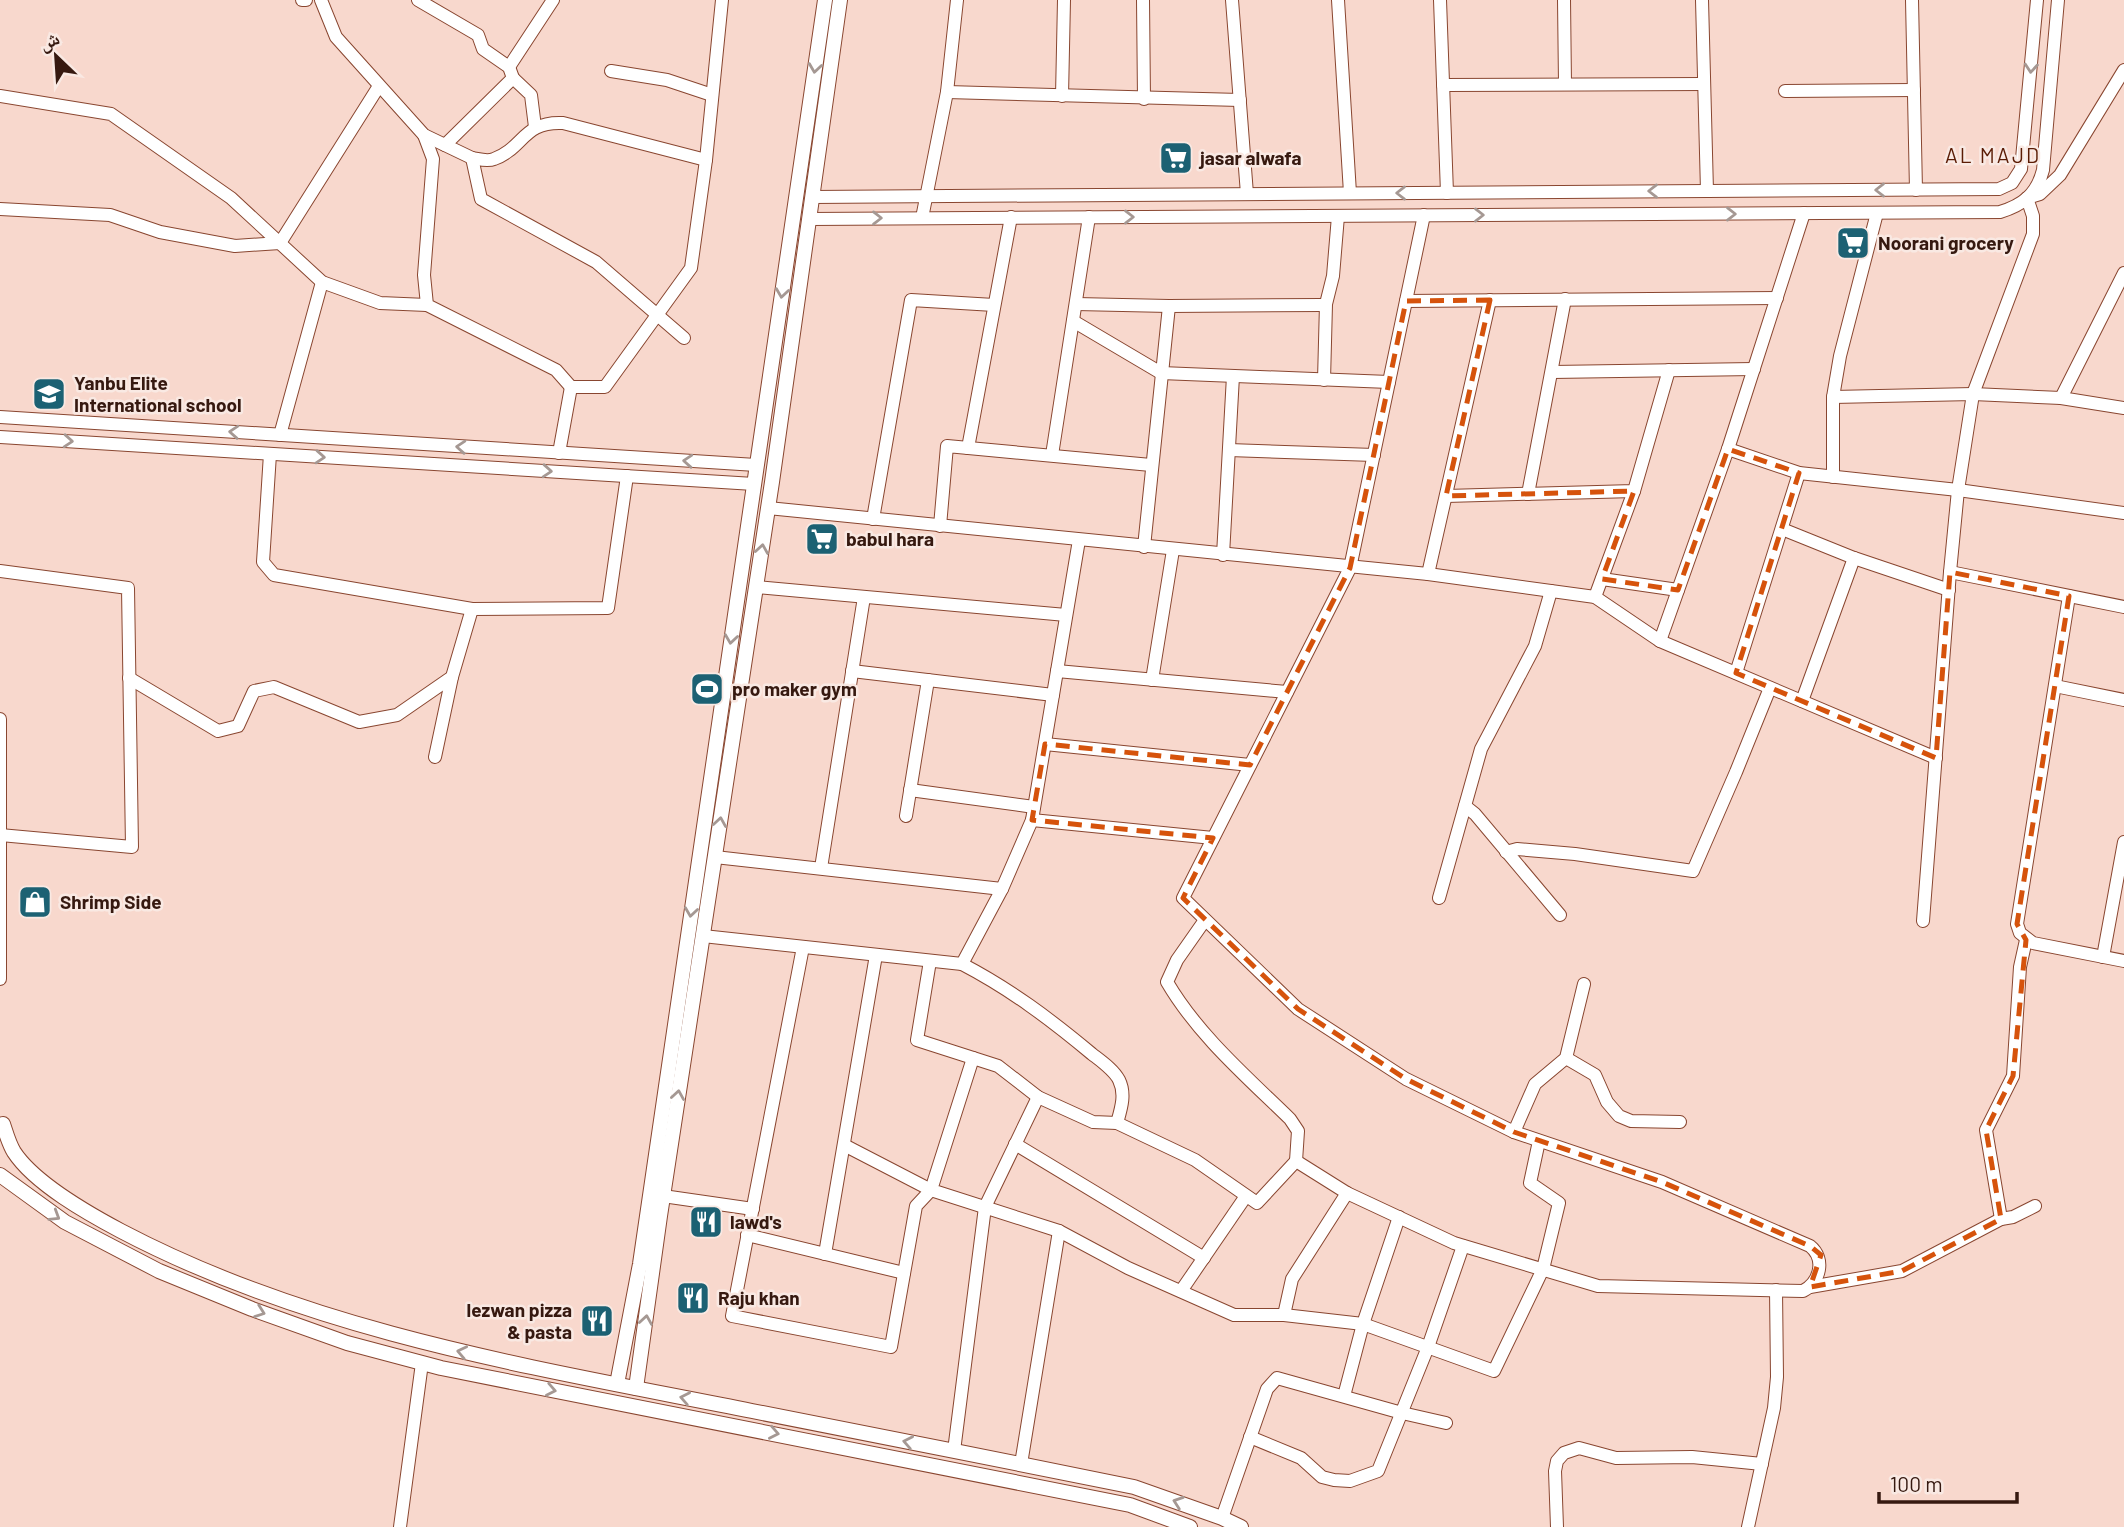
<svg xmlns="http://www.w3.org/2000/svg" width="2124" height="1527" font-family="Barlow,'Noto Naskh Arabic',sans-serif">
	<rect width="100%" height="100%" fill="#f8d8cd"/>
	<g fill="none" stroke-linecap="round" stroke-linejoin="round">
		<defs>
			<g id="minor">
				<path d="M302 0H306"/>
				<path d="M321 0 336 37 424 135 472 158"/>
				<path d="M418 0 478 35 483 49 509 67 513 78"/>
				<path d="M1143 0 1144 99"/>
				<path d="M1232 0 1247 194"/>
				<path d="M1338 0 1350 193"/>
				<path d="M1440 0 1447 193"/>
				<path d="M1564 0 1565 84"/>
				<path d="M1702 0 1707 191"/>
				<path d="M1912 0 1916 190"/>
				<path d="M509 67 553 0"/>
				<path d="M611 71 667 80 712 95"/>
				<path d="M1443 85 1704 84"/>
				<path d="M1785 91 1914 90"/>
				<path d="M947 92 1240 100"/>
				<path d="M0 96 111 114 231 198 322 282 380 303 427 305"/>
				<path d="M1062 96 1064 0"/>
				<path d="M424 135 433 159 424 275 427 305 556 370 571 387"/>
				<path d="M445 145 513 78 531 95 535 127"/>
				<path d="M812 197 1999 189 2012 183 2021 169 2037 0"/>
				<path d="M0 209 110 215 160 232 235 246 280 243 379 86"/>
				<path d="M922 218 947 92 957 0"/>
				<path d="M809 219 2000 212C2023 205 2037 194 2043 170L2058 0"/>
				<path d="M1406 301 1777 298"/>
				<path d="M1076 304 1169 306"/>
				<path d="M1073 321 1161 373 1389 382"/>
				<path d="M684 338 596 262 481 199 472 158C479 159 487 162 494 159 524 148 523 121 563 123L706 160"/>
				<path d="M1552 372 1754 369"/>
				<path d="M1324 380 1326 304 1333 276 1338 216"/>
				<path d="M1833 397 1973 394 2061 398 2124 408"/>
				<path d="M2061 398 2124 273"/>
				<path d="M0 417 756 465"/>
				<path d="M280 435 322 282"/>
				<path d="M0 437 754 484"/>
				<path d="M968 448 1011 217"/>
				<path d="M1728 449 1799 473 1958 490 2124 513"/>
				<path d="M1229 450 1374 455"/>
				<path d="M559 453 571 387H605L691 268 706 160 722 0"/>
				<path d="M270 454 263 562 274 575 472 609"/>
				<path d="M1052 455 1089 217"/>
				<path d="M1833 477V397L1840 356 1877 213"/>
				<path d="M1528 494 1565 299"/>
				<path d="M1446 496 1634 491 1669 370"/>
				<path d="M768 508 1428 574 1595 597 1660 641 1728 449 1804 213"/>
				<path d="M873 519 911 300 994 305"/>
				<path d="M940 526 947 446 1151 465"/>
				<path d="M1782 529 1854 558 1949 590"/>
				<path d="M1144 547 1169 306 1322 305"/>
				<path d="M1223 555 1233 376"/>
				<path d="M0 571 128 588 132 847 0 835"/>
				<path d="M1950 572 2124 607"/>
				<path d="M1428 574 1490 300"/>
				<path d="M1602 579 1678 590"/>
				<path d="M756 587 1066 615"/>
				<path d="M2069 596 2017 924 2020 933 2033 943 2124 961"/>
				<path d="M1595 597 1634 491"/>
				<path d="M1660 641 1936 758"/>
				<path d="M852 671 1053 695"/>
				<path d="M1057 671 1287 692"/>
				<path d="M1736 673 1799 473"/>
				<path d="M129 678 218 731 238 726 254 691 274 687 359 722 397 715 452 677 472 609 608 608 627 476"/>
				<path d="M1152 680 1173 550"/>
				<path d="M2055 686 2124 700"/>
				<path d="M1802 701 1854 558"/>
				<path d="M0 719V979"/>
				<path d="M1045 744 1250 765"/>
				<path d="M435 757 452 677"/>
				<path d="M910 790 1034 807"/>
				<path d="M1465 806 1475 814 1560 915"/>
				<path d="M906 816 928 680"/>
				<path d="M1032 820 1213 838"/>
				<path d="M1506 852 1517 849 1575 854 1693 871 1736 772 1770 688"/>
				<path d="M715 857 1002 889"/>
				<path d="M821 868 864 597"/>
				<path d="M1439 898 1481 749 1535 646 1551 591"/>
				<path d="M1205 920 1177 960 1167 982C1198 1035 1247 1077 1290 1119L1298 1131 1296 1161"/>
				<path d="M1923 921 1950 572 1958 490 1973 394 2033 234V216L2027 198 2040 194 2060 175 2124 70"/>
				<path d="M703 936 962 964 1002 889 1032 820 1079 540"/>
				<path d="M803 947 732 1316 891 1347 916 1206 931 1190 844 1145"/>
				<path d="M2103 957 2124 842"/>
				<path d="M930 961 917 1040 998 1066 1038 1097 1093 1122 1117 1123 1195 1160 1257 1203 1296 1161 1347 1193 1454 1243 1598 1286 1803 1291C1820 1282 1826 1259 1810 1246L1662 1182 1514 1132 1406 1079 1298 1009 1183 898 1350 568 1424 215"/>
				<path d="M962 964C1010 989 1050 1019 1092 1054 1101 1061 1114 1070 1119 1080 1126 1094 1121 1109 1117 1123"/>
				<path d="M973 1058 931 1190 1059 1231 1128 1268 1234 1315H1284L1363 1324 1494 1371 1543 1269 1559 1203 1530 1183 1539 1141"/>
				<path d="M1566 1058 1595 1075 1607 1102 1619 1116 1631 1121 1680 1122"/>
				<path d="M1514 1132 1535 1084 1566 1058 1584 984"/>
				<path d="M1015 1144 1204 1258"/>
				<path d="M663 1196 753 1209"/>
				<path d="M2001 1219 1986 1130 2013 1076 2020 967 2026 940"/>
				<path d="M747 1235 904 1273"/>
				<path d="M825 1254 876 955"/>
				<path d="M1810 1287 1902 1271 2001 1219 2013 1217 2035 1206"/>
				<path d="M1181 1291 1246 1196"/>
				<path d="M1284 1315 1292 1279 1347 1193"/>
				<path d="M1344 1396 1363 1324 1399 1217"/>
				<path d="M1250 1437 1301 1458 1322 1477 1334 1480 1350 1481 1378 1471 1428 1347 1463 1246"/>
				<path d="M954 1451 985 1207 1038 1097"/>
				<path d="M1021 1464 1059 1231"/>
				<path d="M1222 1518 1267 1389 1277 1378 1402 1413 1446 1423"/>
				<path d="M400 1527 422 1363"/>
				<path d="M1557 1527 1555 1471 1557 1461 1564 1453 1579 1448 1616 1458 1692 1457 1762 1464"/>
				<path d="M1748 1527 1774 1408 1777 1377 1776 1290"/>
			</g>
			<g id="major">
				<path d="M3 1124C6 1133 9 1144 14 1152 35 1184 89 1214 121 1231 317 1334 537 1368 752 1411 879 1436 1007 1461 1134 1487L1222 1518 1241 1527"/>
				<path d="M0 1175 65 1222 159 1271 252 1309 347 1343 441 1368 1130 1505 1190 1527"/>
				<path d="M617 1384 640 1264 825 0"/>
				<path d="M636 1388 660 1216 772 482 840 0"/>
			</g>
		</defs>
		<use href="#minor" stroke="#894630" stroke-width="14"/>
		<use href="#major" stroke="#894630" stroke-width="16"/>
		<use href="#minor" stroke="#fff" stroke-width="12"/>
		<use href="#major" stroke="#fff" stroke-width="14"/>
	</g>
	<defs><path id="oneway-chevron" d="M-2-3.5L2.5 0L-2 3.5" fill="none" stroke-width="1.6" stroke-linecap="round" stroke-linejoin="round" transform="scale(1.75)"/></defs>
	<g stroke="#a59893">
		<use href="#oneway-chevron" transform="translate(815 68) rotate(98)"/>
		<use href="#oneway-chevron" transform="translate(2031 68) rotate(95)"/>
		<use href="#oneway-chevron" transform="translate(1880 190) rotate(180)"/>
		<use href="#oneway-chevron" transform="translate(1653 191) rotate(180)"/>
		<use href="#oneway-chevron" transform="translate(1401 193) rotate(180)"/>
		<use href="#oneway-chevron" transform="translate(1731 214)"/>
		<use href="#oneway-chevron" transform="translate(1479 215)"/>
		<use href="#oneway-chevron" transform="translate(1129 217)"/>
		<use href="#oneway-chevron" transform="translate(877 218)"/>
		<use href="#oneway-chevron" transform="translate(782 293) rotate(98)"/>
		<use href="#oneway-chevron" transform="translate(234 432) rotate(-176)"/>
		<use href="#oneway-chevron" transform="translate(68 441) rotate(4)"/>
		<use href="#oneway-chevron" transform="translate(461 447) rotate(-176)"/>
		<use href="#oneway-chevron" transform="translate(320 457) rotate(4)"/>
		<use href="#oneway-chevron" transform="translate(688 461) rotate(-176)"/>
		<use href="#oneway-chevron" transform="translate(547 471) rotate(4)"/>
		<use href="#oneway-chevron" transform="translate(762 549) rotate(-81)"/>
		<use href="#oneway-chevron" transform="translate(731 639) rotate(98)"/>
		<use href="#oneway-chevron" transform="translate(720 822) rotate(-81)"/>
		<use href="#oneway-chevron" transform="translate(691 912) rotate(98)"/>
		<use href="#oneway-chevron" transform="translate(678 1095) rotate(-81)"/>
		<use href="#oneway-chevron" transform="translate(55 1216) rotate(32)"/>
		<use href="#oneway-chevron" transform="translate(260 1312) rotate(20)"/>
		<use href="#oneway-chevron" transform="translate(646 1320) rotate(-81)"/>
		<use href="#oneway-chevron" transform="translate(462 1352) rotate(-168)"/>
		<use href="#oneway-chevron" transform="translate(551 1390) rotate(11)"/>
		<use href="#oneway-chevron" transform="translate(685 1398) rotate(-169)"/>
		<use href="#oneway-chevron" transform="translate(774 1433) rotate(11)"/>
		<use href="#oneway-chevron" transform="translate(908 1442) rotate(-169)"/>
		<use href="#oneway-chevron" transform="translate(1178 1502) rotate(-161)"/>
	</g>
	<path fill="none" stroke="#d6530c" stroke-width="5" stroke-dasharray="14 9" stroke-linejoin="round" d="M1490 300 1446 496 1634 491 1602 579 1678 590 1728 449 1799 473 1736 673 1936 758 1950 572 2069 596 2017 924 2026 940 2013 1076 1986 1130 2001 1219 1902 1271 1810 1287 1821 1255 1810 1246 1662 1182 1514 1132 1406 1079 1298 1009 1183 898 1213 838 1032 820 1045 744 1250 765 1350 568 1406 301Z"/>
	<defs>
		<symbol id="supermarket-square" viewBox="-11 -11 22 22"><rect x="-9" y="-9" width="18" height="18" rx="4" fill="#1c6173" stroke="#f9e9e3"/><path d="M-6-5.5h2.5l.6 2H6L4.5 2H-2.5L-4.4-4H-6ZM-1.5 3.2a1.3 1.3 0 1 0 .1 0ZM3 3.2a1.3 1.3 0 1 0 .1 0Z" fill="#fff"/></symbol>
		<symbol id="school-square" viewBox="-11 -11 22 22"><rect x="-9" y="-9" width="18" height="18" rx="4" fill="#1c6173" stroke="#f9e9e3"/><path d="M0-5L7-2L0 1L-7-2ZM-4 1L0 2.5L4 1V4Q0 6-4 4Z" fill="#fff"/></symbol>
		<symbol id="stadium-square" viewBox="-11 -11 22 22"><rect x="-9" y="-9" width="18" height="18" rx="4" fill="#1c6173" stroke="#f9e9e3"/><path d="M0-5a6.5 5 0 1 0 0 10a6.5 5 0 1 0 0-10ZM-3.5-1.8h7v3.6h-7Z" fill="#fff"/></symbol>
		<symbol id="shop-square" viewBox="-11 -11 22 22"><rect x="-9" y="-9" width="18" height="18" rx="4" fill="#1c6173" stroke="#f9e9e3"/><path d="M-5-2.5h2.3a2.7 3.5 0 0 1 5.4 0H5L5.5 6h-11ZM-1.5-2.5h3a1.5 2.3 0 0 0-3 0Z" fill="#fff"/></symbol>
		<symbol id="restaurant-square" viewBox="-11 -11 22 22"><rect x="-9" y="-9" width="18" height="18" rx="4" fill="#1c6173" stroke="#f9e9e3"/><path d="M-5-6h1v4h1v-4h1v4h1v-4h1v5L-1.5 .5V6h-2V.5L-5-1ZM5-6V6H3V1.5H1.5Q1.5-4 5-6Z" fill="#fff"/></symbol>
	</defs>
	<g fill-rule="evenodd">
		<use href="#supermarket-square" x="1157" y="139" width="38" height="38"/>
		<use href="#supermarket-square" x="1834" y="224" width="38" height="38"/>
		<use href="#school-square" x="30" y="375" width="38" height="38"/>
		<use href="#supermarket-square" x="803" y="520" width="38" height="38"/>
		<use href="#stadium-square" x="688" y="670" width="38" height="38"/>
		<use href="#shop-square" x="16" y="883" width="38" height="38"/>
		<use href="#restaurant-square" x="687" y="1203" width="38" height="38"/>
		<use href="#restaurant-square" x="674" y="1279" width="38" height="38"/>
		<use href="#restaurant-square" x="578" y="1302" width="38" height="38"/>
	</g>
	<g text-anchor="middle" stroke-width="5" stroke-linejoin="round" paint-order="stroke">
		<g font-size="19" font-weight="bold" fill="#361910" stroke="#f9e9e3" text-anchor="start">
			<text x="1200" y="165">jasar alwafa</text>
			<text x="1878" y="250">Noorani grocery</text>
			<text x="74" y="390">Yanbu Elite<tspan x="74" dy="22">International school</tspan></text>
			<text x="846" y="546">babul hara</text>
			<text x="732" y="696">pro maker gym</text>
			<text x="60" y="909">Shrimp Side</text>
			<text x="730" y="1229">lawd's</text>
			<text x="718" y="1305">Raju khan</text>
			<text x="572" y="1317" text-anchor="end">lezwan pizza<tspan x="572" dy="22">&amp; pasta</tspan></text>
		</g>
		<g font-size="21" letter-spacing="2" fill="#5b1c05" stroke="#f9e9e3">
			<text x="1993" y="163">AL MAJD</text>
		</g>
	</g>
	<g transform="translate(56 56) rotate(335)" stroke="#f9e9e3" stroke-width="5" paint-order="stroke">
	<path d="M0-5L12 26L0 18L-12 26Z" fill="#361910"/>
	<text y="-10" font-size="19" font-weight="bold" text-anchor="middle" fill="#361910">ش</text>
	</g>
	<path d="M1879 1492v10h138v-10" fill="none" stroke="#361910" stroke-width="3.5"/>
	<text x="1890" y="1492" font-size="21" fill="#361910" stroke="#f9e9e3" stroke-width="5" paint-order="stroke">100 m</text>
</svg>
